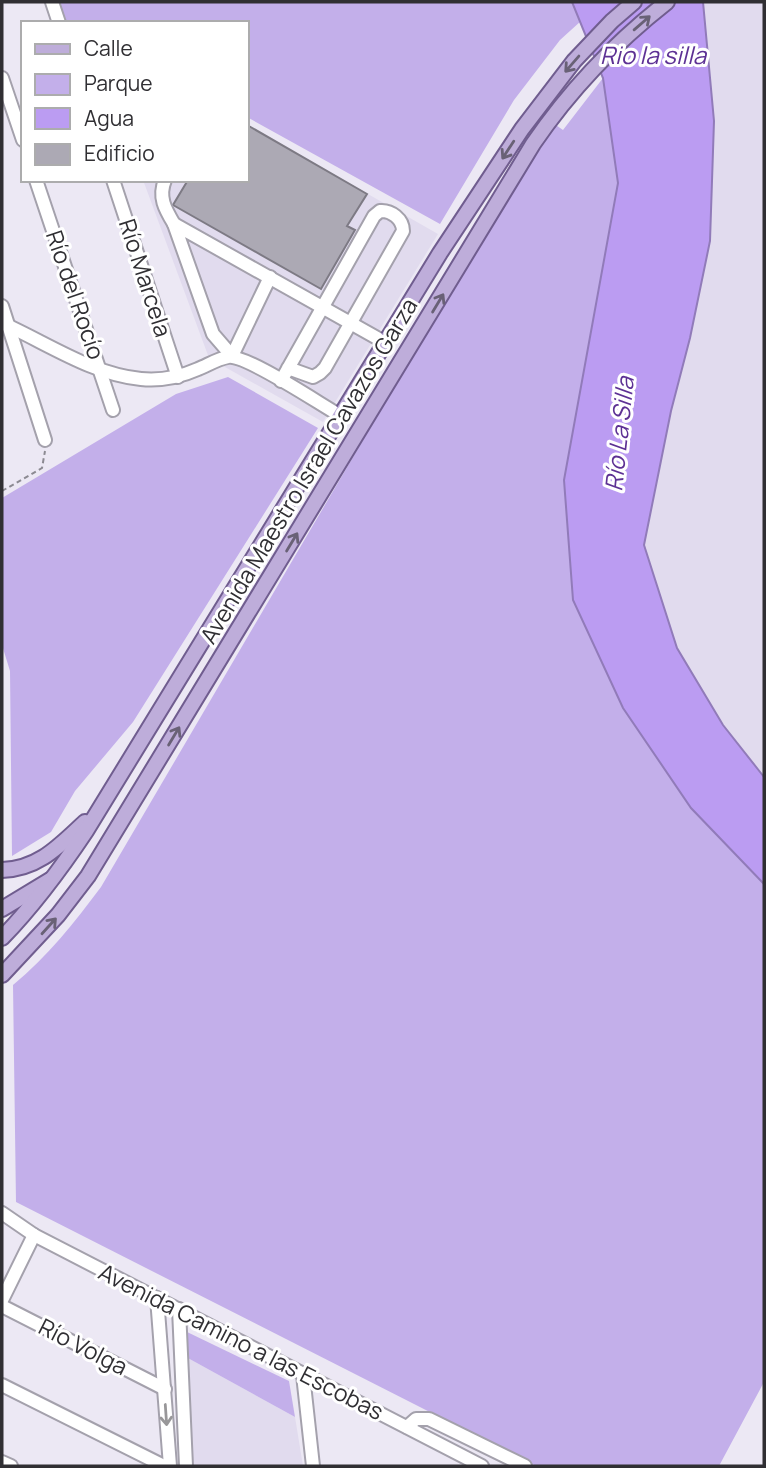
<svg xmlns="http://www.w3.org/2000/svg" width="766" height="1468" font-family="Manrope,sans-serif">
	<rect width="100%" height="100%" fill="#ece8f4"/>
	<g fill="#e1dbee">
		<path d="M703 2H764V777L723 725 677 648 644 545 671 411 690 338 714 121Z"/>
		<path d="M247 125 438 234 323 422 209 358 143 180H247Z"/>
		<path d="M186 1357 295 1417 303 1466H191Z"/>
	</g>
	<g fill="#c3afea">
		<path d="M59 2H602L560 40 514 100 440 224 247 117V23H67Z"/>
		<path d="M633 52 588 524 764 878V1382L719 1466H536L16 1202 13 985C48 956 74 923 101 887L550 121 563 130 603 78Z"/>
		<path d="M228 377 318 428 133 722 75 791 51 832 12 856 10 671 2 645V498L176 394Z"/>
		<path d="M185 1331 289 1381 295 1417 186 1357Z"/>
	</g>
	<path fill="#bb9cf2" stroke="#917bb9" stroke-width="2" d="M572 2H703L714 121 710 241 690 338 671 411 644 545 677 648 723 725 764 777V884L691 808 623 708 573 600 564 480 618 183 603 78Z"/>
	<path fill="#aca9b4" stroke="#7d7a84" stroke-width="2" d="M247 125 367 194 347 226 355 230 321 289 173 205 188 180H247Z"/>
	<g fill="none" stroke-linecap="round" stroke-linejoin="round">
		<defs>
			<g id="minor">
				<path d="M52 2 59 23"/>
				<path d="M2 78 23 140"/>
				<path d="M36 180 113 410"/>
				<path d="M113 180 178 377"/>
				<path d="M165 180C158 197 165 209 174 224"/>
				<path d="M2 306 45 440"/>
				<path d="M2 323C47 343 91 374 141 379 161 381 180 377 198 369 208 365 217 359 228 357 246 354 321 405 341 416"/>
				<path d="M232 356 213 334 174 224 386 343"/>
				<path d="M232 356 270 277"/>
				<path d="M281 381C312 326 343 271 374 216L380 211C391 210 403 219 403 231L325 368 320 373 313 377 288 368"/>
				<path d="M2 1213 34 1235 482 1466"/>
				<path d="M157 1298 170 1466"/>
				<path d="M2 1300 34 1235"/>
				<path d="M2 1306 165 1389"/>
				<path d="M179 1309 186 1466"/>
				<path d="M303 1375 313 1466"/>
				<path d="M2 1385 164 1466"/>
				<path d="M407 1427 416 1419H429L525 1466"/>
				<path d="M2 1462 11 1466"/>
			</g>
			<g id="major">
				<path d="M2 870C39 869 60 845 85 822"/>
				<path d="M2 909 50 880"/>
				<path d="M2 938C34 905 60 870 86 831L440 253 522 129 574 61 612 21 634 2"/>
				<path d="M2 975 58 915 88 876 533 144C570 90 616 42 667 2"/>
			</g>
		</defs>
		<use href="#minor" stroke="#a4a1ac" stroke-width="16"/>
		<use href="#major" stroke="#705d8f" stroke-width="18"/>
		<path stroke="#8c8a92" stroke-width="2" stroke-dasharray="5 3.5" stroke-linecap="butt" d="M2 491 42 468 45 451"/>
		<use href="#minor" stroke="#fff" stroke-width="12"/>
		<use href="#major" stroke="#beadda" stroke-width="14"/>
	</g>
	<defs><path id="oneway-shaft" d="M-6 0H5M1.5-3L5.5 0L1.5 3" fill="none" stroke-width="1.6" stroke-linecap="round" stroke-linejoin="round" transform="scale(1.75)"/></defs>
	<g stroke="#696176">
		<use href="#oneway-shaft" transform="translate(642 23) rotate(-41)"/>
		<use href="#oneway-shaft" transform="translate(572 64) rotate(131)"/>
		<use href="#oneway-shaft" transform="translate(508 150) rotate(123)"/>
		<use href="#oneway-shaft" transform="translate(438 303) rotate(-59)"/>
		<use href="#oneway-shaft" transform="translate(292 542) rotate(-59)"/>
		<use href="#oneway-shaft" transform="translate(174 736) rotate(-59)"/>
		<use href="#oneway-shaft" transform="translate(49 926) rotate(-48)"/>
	</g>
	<use stroke="#989799" href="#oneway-shaft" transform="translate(166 1415) rotate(86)"/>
	<g text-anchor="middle" stroke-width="6" stroke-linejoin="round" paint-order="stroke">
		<g font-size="23" fill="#302f33" stroke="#fff">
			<text transform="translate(145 278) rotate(72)" y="8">Río Marcela</text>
			<text transform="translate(75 295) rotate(71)" y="8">Río del Rocío</text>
			<text transform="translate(309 471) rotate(-59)" y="8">Avenida Maestro Israel Cavazos Garza</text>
			<text transform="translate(241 1342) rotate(27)" y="8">Avenida Camino a las Escobas</text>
			<text transform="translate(83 1347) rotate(27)" y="8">Río Volga</text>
		</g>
		<g font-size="24" font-style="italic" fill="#5d3194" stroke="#fff">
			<text x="653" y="64">Rio la silla</text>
			<text transform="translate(620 434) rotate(-84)" y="8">Río La Silla</text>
		</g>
	</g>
	<rect width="766" height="1468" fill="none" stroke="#302f33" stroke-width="7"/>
	<rect x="21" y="21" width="228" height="161" fill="#ffffff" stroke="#acacad" stroke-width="2"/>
	<rect x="35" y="44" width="35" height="10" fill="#beadda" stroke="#acacad" stroke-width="2"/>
	<text x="84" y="56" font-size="21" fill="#302f33">Calle</text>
	<rect x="35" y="74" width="35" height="21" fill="#c3afea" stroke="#acacad" stroke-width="2"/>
	<text x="84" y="91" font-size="21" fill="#302f33">Parque</text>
	<rect x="35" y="108" width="35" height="21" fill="#bb9cf2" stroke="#acacad" stroke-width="2"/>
	<text x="84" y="126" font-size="21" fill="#302f33">Agua</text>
	<rect x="35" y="144" width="35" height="21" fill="#aca9b4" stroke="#acacad" stroke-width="2"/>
	<text x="84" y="161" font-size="21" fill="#302f33">Edificio</text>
</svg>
